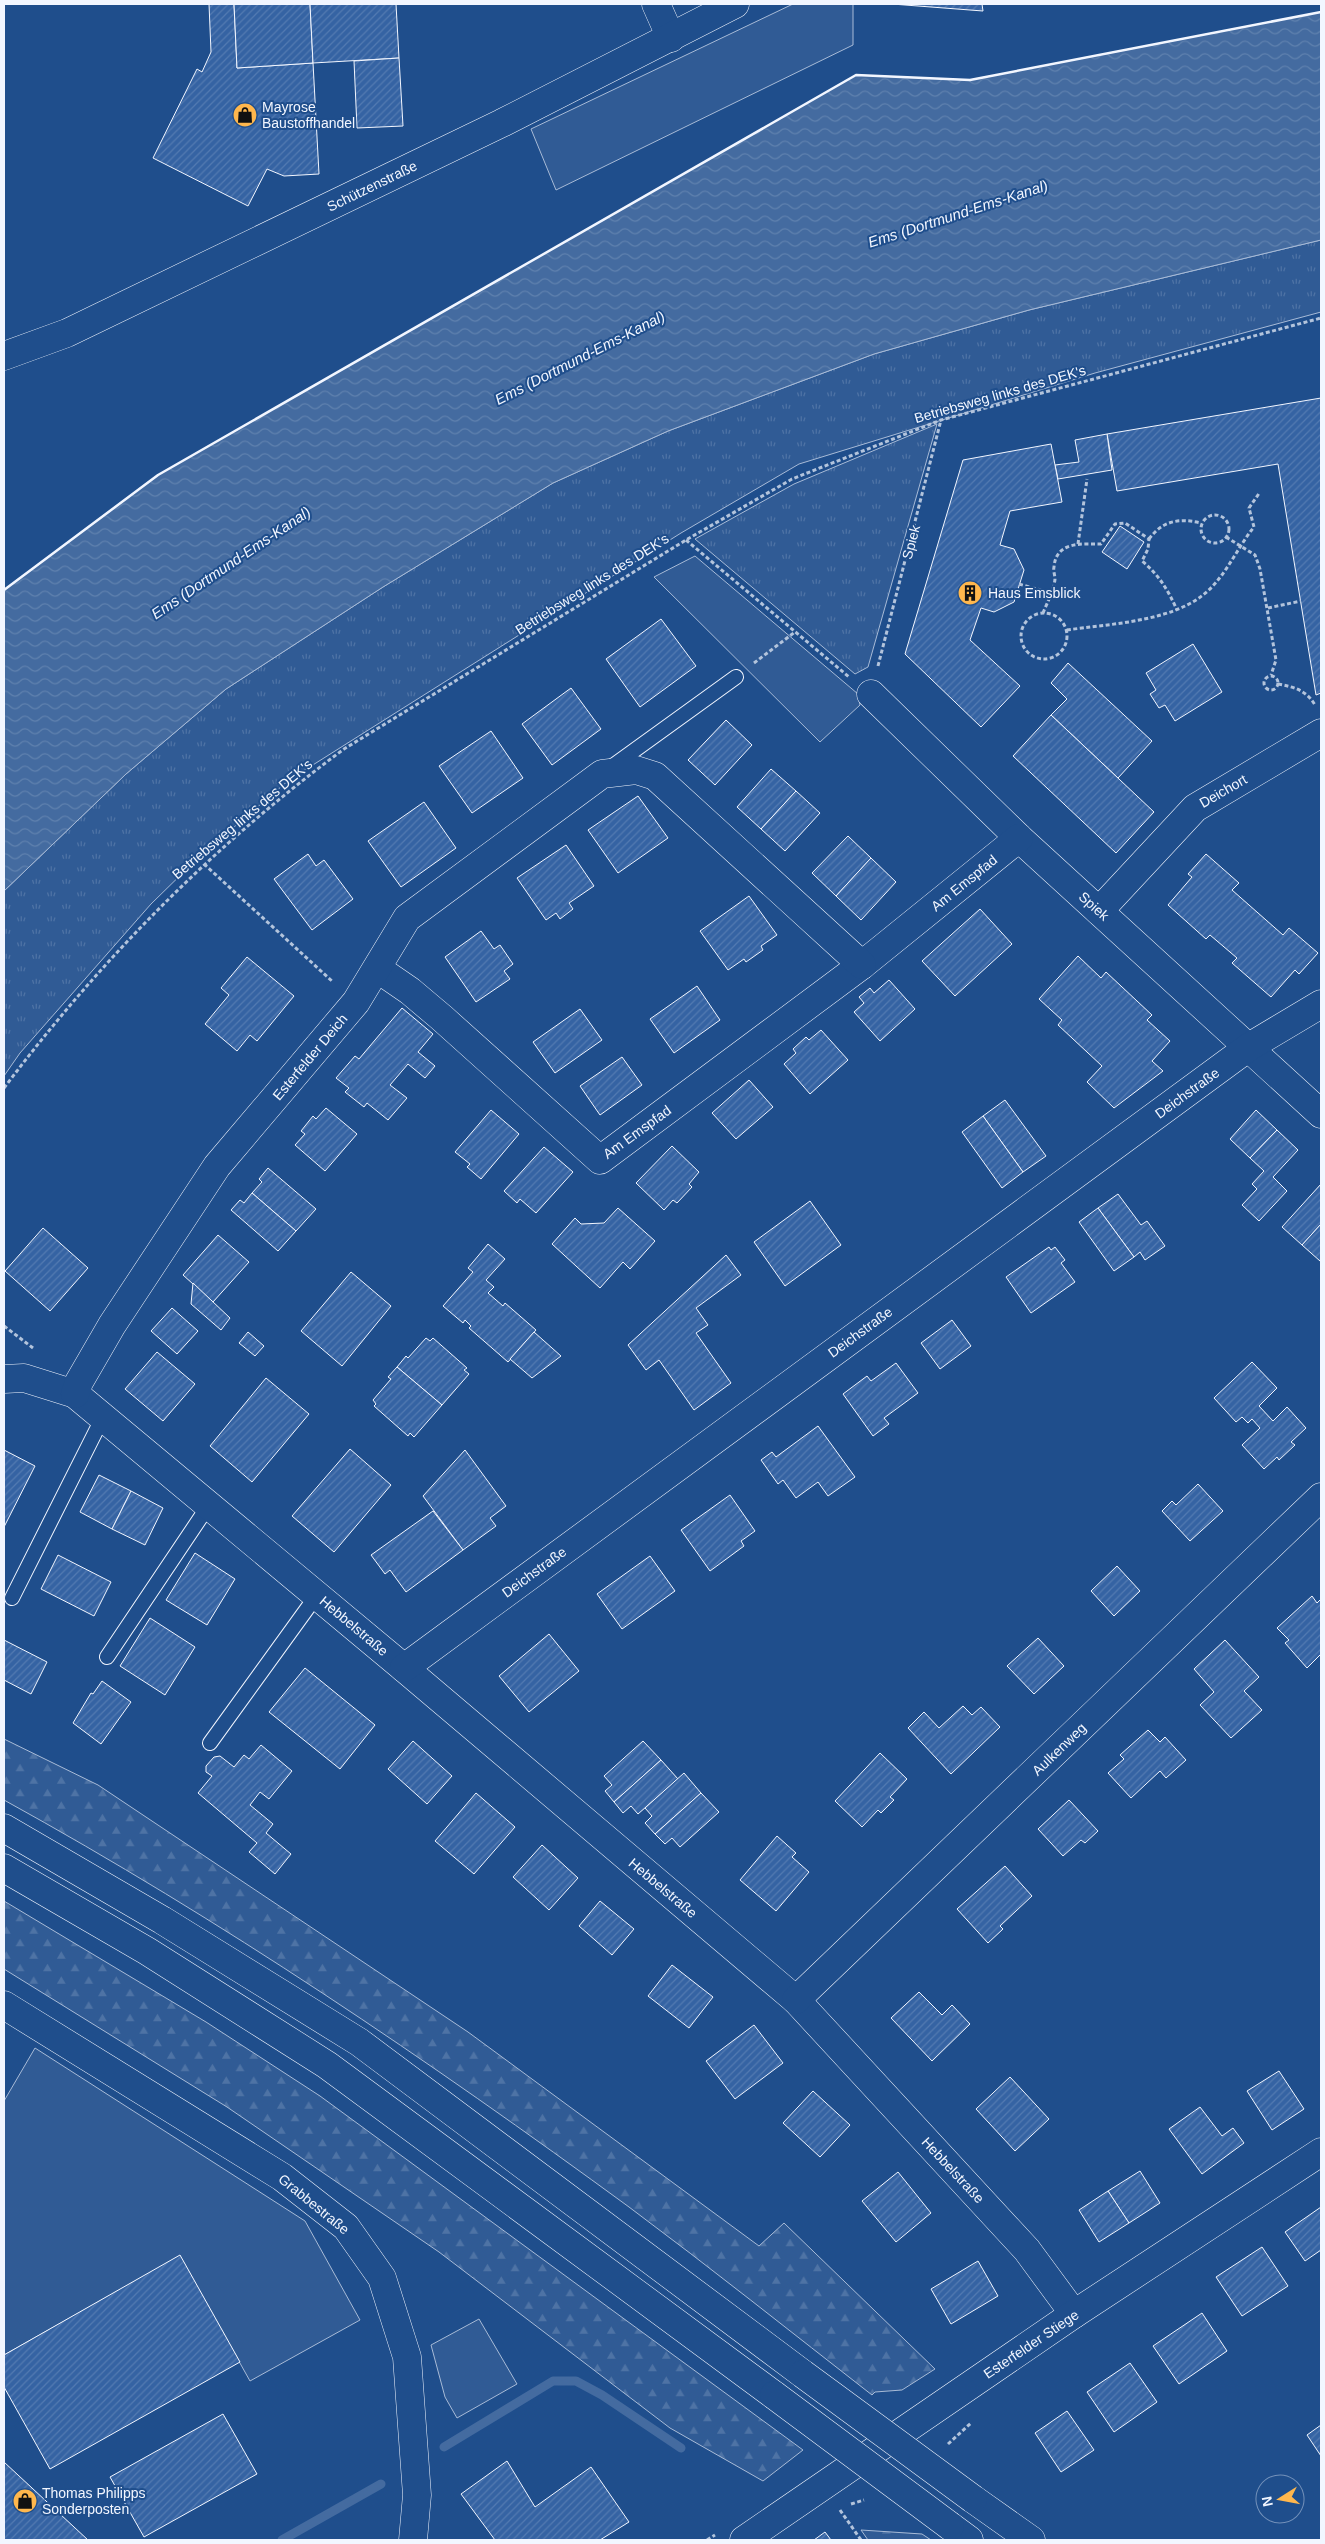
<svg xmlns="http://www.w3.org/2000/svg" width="1325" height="2544" font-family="Helvetica,sans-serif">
	<defs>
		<pattern id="grass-tufts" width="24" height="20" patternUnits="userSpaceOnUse" patternTransform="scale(1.25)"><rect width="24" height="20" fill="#305b95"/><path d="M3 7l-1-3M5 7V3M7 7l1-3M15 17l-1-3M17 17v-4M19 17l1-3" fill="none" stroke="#4e73a5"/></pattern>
		<pattern id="forest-firs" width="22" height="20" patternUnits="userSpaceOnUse" patternTransform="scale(1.25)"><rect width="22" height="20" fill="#305b95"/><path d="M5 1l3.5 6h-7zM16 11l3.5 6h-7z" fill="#4e73a5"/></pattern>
		<pattern id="water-waves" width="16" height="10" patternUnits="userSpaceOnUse" patternTransform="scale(1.25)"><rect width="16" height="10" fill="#446ba0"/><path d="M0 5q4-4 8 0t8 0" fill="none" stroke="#5f81ae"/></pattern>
		<pattern id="building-hatch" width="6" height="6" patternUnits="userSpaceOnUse" patternTransform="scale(1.25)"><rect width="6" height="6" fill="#3563a3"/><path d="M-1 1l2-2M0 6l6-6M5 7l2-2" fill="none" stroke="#537ab1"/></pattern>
	</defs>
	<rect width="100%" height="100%" fill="#1f4e8c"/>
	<g fill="url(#grass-tufts)" stroke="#a8bbd7">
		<path d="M1321 240V312L1095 373 799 464 681 533 289 780 199 857 151 904 20 1053 4 1076V891L126 774 226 689 383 587 553 483 668 431 874 354 1029 310Z"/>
		<path d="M937 424 868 667 855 674 695 539 794 484Z"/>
	</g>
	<g fill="url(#forest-firs)" stroke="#a8bbd7">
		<path d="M4 1739 98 1785 468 2032 759 2246 784 2223 935 2369 902 2390 875 2392 872 2395C791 2332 711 2268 629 2207 428 2060 222 1920 4 1800Z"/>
		<path d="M4 1901 206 2022 320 2096 803 2450 763 2481 670 2428 439 2252 227 2107 4 1969Z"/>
		<path d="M861 2530 922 2534 931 2540H868Z"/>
	</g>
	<g fill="#305b95" stroke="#a8bbd7">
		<path d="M793 4H853V45L556 190 531 129Z"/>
		<path d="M695 556 858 694 860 705 820 742 654 577Z"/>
		<path d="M35 2048 305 2221 360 2320 250 2381 180 2256 4 2355V2101Z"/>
		<path d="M479 2319 517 2384 457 2418 445 2397 431 2345Z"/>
	</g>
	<path fill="url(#water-waves)" stroke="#a8bbd7" d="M1321 12V240L1029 310 874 354 668 431 553 483 383 587 226 689 126 774 4 891V590L158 475 856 75 970 80Z"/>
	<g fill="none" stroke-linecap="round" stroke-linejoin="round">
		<g stroke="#446ba0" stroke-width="9">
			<path d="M444 2447 553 2381H576L602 2395 681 2448"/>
			<path d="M282 2540 381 2484"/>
		</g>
	</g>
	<g fill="url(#building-hatch)" stroke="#f2f6ff">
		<path d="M209 4H234L237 68 313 63 319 174 284 176 267 169 248 206 153 158 197 69 202 72 211 52Z"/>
		<path d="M234 4H310L313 63 237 68Z"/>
		<path d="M310 4H396L399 58 313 63Z"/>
		<path d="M892 4H982L983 11Z"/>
		<path d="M399 58 403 126 357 128 354 61Z"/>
		<path d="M1321 398V693L1316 695 1278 464 1117 491 1107 434Z"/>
		<path d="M1107 434 1112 470 1058 479 1055 465 1079 462 1075 440Z"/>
		<path d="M1051 444 1062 502 1010 511 1000 545 1014 549 1024 570 1014 602 994 612 981 608 970 640 1020 686 981 727 905 654 963 460Z"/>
		<path d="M1120 526 1144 542 1127 569 1102 552Z"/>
		<path d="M661 619 696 666 640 707 606 659Z"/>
		<path d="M1193 644 1222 692 1175 721 1165 705 1159 708 1150 694 1156 690 1146 673Z"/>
		<path d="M1068 663 1152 741 1118 778 1051 715 1067 699 1051 683Z"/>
		<path d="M571 688 601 729 552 765 522 724Z"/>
		<path d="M1051 715 1154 812 1116 853 1013 756Z"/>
		<path d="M726 720 752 745 715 785 688 760Z"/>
		<path d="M491 731 523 778 472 813 439 766Z"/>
		<path d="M771 769 796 791 761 829 737 807Z"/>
		<path d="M796 791 820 813 785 851 761 829Z"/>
		<path d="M638 796 668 838 618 873 588 830Z"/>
		<path d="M424 802 456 848 401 887 368 841Z"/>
		<path d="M848 836 871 858 836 896 812 873Z"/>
		<path d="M566 845 594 886 569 903 573 909 560 919 556 913 546 920 517 878Z"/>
		<path d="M308 854 316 866 324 860 353 899 312 930 274 879Z"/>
		<path d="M1206 854 1239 883 1232 890 1283 935 1289 928 1318 953 1299 974 1295 970 1271 997 1232 963 1237 958 1210 935 1206 939 1168 905 1192 877 1188 874Z"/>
		<path d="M871 858 896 882 861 920 836 896Z"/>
		<path d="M749 896 777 935 761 946 763 950 746 962 744 959 728 970 700 931Z"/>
		<path d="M980 909 1012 944 955 996 922 961Z"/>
		<path d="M481 931 494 949 500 945 513 964 504 971 510 979 476 1002 445 957Z"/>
		<path d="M1078 956 1101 978 1106 972 1152 1015 1147 1020 1170 1041 1152 1061 1163 1071 1114 1108 1087 1082 1102 1066 1058 1025 1062 1020 1039 999Z"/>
		<path d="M247 957 294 996 257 1041 250 1035 237 1051 205 1024 229 995 221 988Z"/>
		<path d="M889 980 915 1009 880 1041 854 1012 864 1003 859 997 870 988 874 993Z"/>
		<path d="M697 986 720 1020 674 1053 650 1019Z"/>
		<path d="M402 1008 433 1034 418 1052 435 1066 425 1078 408 1064 390 1085 407 1098 388 1120 367 1103 364 1107 345 1092 349 1088 336 1078 355 1056 359 1059Z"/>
		<path d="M580 1009 602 1040 555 1073 533 1042Z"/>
		<path d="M821 1030 848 1060 810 1094 784 1064 796 1053 793 1049 806 1037 809 1040Z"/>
		<path d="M622 1057 642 1085 600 1115 580 1086Z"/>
		<path d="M749 1080 773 1107 736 1139 712 1113Z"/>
		<path d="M1005 1100 1046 1156 1023 1172 983 1116Z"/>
		<path d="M326 1108 357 1134 325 1171 295 1145 305 1134 301 1131 313 1116 316 1119Z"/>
		<path d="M491 1110 519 1134 481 1179 467 1167 470 1164 455 1152Z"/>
		<path d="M1256 1110 1277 1130 1250 1158 1230 1139Z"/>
		<path d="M983 1116 1023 1172 1002 1188 962 1132Z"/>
		<path d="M1277 1130 1298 1150 1273 1177 1287 1191 1259 1221 1242 1205 1257 1189 1252 1184 1264 1171 1250 1158Z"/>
		<path d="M672 1146 699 1172 689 1184 692 1187 677 1203 673 1200 664 1210 636 1183Z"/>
		<path d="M544 1147 573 1172 536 1213 520 1199 517 1203 504 1191Z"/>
		<path d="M268 1168 316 1209 296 1231 252 1193 262 1182 259 1179Z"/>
		<path d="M1321 1184V1224L1302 1245 1282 1227Z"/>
		<path d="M252 1193 296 1231 278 1251 231 1210 240 1200 244 1203Z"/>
		<path d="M1118 1194 1141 1225 1147 1221 1165 1246 1145 1260 1140 1252 1134 1257 1098 1208Z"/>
		<path d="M810 1201 841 1245 785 1286 754 1242Z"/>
		<path d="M618 1208 655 1241 630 1269 623 1262 600 1288 552 1244 575 1218 581 1224 604 1223Z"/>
		<path d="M1098 1208 1134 1257 1114 1271 1079 1222Z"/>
		<path d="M1321 1224V1260L1320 1261 1302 1245Z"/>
		<path d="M43 1228 88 1268 50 1311 5 1271Z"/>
		<path d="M218 1235 249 1262 213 1302 183 1275Z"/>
		<path d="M488 1244 505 1259 486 1280 494 1287 488 1293 503 1306 505 1303 536 1330 508 1362 469 1328 471 1326 465 1320 463 1323 443 1306 473 1272 468 1268Z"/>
		<path d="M1049 1247 1051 1250 1055 1247 1065 1260 1061 1263 1075 1282 1031 1313 1006 1277Z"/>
		<path d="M726 1255 741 1275 696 1308 708 1325 696 1333 731 1383 694 1410 659 1360 646 1370 628 1345Z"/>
		<path d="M351 1272 391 1306 342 1366 301 1331Z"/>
		<path d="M193 1283 230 1318 221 1330 191 1304Z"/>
		<path d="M172 1308 198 1331 177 1354 151 1331Z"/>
		<path d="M952 1320 971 1346 940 1369 921 1343Z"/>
		<path d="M248 1332 264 1346 255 1356 239 1343Z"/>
		<path d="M534 1332 561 1356 532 1378 510 1359Z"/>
		<path d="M426 1338 430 1341 433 1338 467 1368 464 1370 469 1374 442 1405 397 1367 406 1356 408 1358Z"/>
		<path d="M157 1352 195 1384 163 1421 125 1389Z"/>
		<path d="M1252 1362 1277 1388 1259 1406 1273 1421 1287 1407 1306 1428 1291 1442 1295 1445 1279 1460 1277 1457 1264 1469 1242 1445 1260 1428 1252 1419 1248 1423 1242 1417 1236 1422 1214 1398Z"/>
		<path d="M896 1363 918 1393 884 1418 889 1424 873 1436 843 1394 867 1376 871 1381Z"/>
		<path d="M397 1367 442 1405 414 1437 410 1433 408 1436 374 1406 376 1404 373 1400 391 1379 388 1377Z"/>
		<path d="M266 1378 309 1414 252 1482 210 1446Z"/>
		<path d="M818 1426 855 1477 828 1496 818 1482 796 1498 783 1480 778 1484 761 1460 772 1452 776 1457Z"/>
		<path d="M350 1449 391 1485 334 1552 292 1516Z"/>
		<path d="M4 1450 35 1466 4 1527Z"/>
		<path d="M465 1450 506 1506 490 1518 496 1526 463 1550 423 1496Z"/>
		<path d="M99 1475 131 1491 112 1529 80 1512Z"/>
		<path d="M1198 1484 1223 1511 1190 1541 1162 1511 1172 1501 1176 1505Z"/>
		<path d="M131 1491 163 1508 145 1545 112 1529Z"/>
		<path d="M730 1495 755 1531 741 1541 744 1546 710 1571 681 1530Z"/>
		<path d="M433 1511 463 1550 406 1592 390 1570 385 1574 371 1555Z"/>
		<path d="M195 1553 235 1579 207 1625 166 1600Z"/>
		<path d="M58 1555 111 1582 94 1616 41 1589Z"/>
		<path d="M650 1556 675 1591 622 1629 597 1594Z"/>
		<path d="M1117 1566 1140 1591 1114 1616 1091 1591Z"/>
		<path d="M1312 1596 1317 1603 1321 1599V1654L1307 1668 1285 1643 1289 1640 1277 1628Z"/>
		<path d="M150 1618 195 1647 165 1695 120 1666Z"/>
		<path d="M549 1634 579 1671 529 1712 499 1676Z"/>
		<path d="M1038 1638 1064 1666 1034 1694 1007 1666Z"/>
		<path d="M4 1640 47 1662 31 1694 4 1680Z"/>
		<path d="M1225 1640 1259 1677 1244 1691 1262 1710 1231 1738 1200 1705 1214 1692 1194 1669Z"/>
		<path d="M305 1668 375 1725 340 1769 269 1712Z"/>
		<path d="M102 1681 131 1702 101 1744 73 1723 91 1693 93 1694Z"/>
		<path d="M963 1706 972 1715 981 1707 1000 1727 951 1774 908 1728 924 1712 939 1728Z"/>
		<path d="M1148 1730 1160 1742 1165 1737 1186 1760 1166 1778 1160 1771 1131 1798 1108 1773 1124 1759 1120 1755Z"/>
		<path d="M413 1741 452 1776 427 1804 388 1769Z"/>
		<path d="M643 1741 661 1760 614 1802 605 1791 612 1785 604 1776Z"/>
		<path d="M261 1745 292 1771 269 1799 260 1792 250 1805 273 1824 266 1833 291 1854 275 1874 249 1852 257 1843 198 1793 212 1776 206 1772V1766L214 1757 220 1756 234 1767 244 1755 249 1759Z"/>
		<path d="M880 1753 907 1779 890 1797 894 1800 881 1813 878 1810 862 1827 835 1801Z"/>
		<path d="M661 1760 678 1779 638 1814 631 1806 623 1813 614 1802Z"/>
		<path d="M684 1773 701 1793 655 1834 645 1823 652 1816 645 1808Z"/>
		<path d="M476 1793 515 1827 474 1874 435 1841Z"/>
		<path d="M701 1793 719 1812 680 1847 672 1838 665 1844 655 1834Z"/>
		<path d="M1069 1800 1098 1831 1085 1843 1081 1840 1063 1856 1038 1829Z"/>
		<path d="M777 1836 796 1853 792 1857 809 1872 776 1911 740 1880Z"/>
		<path d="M542 1845 578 1878 549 1910 513 1877Z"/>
		<path d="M1005 1866 1032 1896 1000 1926 1003 1929 988 1943 957 1909Z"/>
		<path d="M600 1901 634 1929 612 1955 579 1926Z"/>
		<path d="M672 1965 713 1997 689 2028 648 1996Z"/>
		<path d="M919 1992 942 2015 952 2005 970 2024 932 2061 891 2018Z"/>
		<path d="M754 2025 783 2063 735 2099 706 2061Z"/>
		<path d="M1279 2071 1304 2109 1272 2130 1247 2091Z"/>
		<path d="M1010 2077 1049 2119 1015 2151 976 2109Z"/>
		<path d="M813 2091 850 2125 820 2157 783 2123Z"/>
		<path d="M1200 2107 1222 2136 1233 2128 1244 2143 1202 2174 1169 2129Z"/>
		<path d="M1140 2171 1160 2203 1129 2223 1108 2191Z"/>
		<path d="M898 2172 931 2213 896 2242 862 2201Z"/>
		<path d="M1108 2191 1129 2223 1099 2242 1079 2210Z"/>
		<path d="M1321 2207V2250L1305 2261 1285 2232Z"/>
		<path d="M1262 2247 1288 2286 1242 2316 1216 2277Z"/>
		<path d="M180 2255 240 2362 50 2469 4 2387V2355Z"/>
		<path d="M978 2261 998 2296 951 2324 931 2289Z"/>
		<path d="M1202 2313 1227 2351 1179 2384 1153 2346Z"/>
		<path d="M1130 2363 1157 2402 1114 2432 1087 2392Z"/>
		<path d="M1067 2411 1094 2450 1061 2472 1035 2433Z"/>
		<path d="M223 2414 257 2474 144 2537 110 2477Z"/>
		<path d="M1321 2425V2456L1307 2435Z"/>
		<path d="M507 2461 535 2507 591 2467 629 2522 600 2540H495L461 2494Z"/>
		<path d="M4 2462 88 2540H4Z"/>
		<path d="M825 2532 831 2540H814Z"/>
	</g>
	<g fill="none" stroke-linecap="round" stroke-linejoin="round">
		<defs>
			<g id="lane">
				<path d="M610 768 736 677"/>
				<path d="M12 1598 103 1417"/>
				<path d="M107 1657 209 1505"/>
				<path d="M210 1743 317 1595"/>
			</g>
			<g id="street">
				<path d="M656 4 671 38"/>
				<path d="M871 694 1019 838 1321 1114"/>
				<path d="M1099 911 1195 808 1321 733"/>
				<path d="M378 969 410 991 442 1018 600 1160 862 965 1019 838"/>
				<path d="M4 1379 24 1378 75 1394 404 1668 796 2000 1027 2250 1074 2314"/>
				<path d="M75 1394 79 1382 112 1325 217 1166 356 1002 407 918 602 774 636 770 655 776 862 965"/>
				<path d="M404 1668 1249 1047 1321 1004"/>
				<path d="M796 2000 1321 1497"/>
				<path d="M4 2005 282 2177 346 2227 382 2278 407 2357 417 2495 413 2540"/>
				<path d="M744 2540 1074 2314 1321 2152"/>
			</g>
			<path id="secondary" d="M4 356 67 333 502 123 735 4"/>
			<g id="highway">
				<path d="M4 1828 162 1920 359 2042 803 2374"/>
				<path d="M4 1868 147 1951 327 2065 774 2395"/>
				<path d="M973 2499 1031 2540"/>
				<path d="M950 2526 969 2540"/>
			</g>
		</defs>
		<use href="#lane" stroke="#f2f6ff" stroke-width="16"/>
		<use href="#street" stroke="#f2f6ff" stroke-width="29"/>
		<use href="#secondary" stroke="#f2f6ff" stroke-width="29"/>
		<use href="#highway" stroke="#f2f6ff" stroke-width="29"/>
		<g stroke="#b3c4dc" stroke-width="3" stroke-dasharray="4 2.5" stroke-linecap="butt">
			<circle cx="1215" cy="529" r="14"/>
			<path d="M1226 537 1255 555 1260 569 1276 660 1271 675"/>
			<path d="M1149 539C1163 520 1180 518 1201 523"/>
			<path d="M686 540 849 677"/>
			<path d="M1078 544 1087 479"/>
			<path d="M1019 584 1051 593"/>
			<path d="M1268 608 1301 601"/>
			<path d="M1043 613C1047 603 1054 590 1055 579 1055 575 1053 571 1054 567 1056 541 1082 544 1101 544L1115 524 1125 523 1149 539 1148 549 1142 561C1159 575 1168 590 1177 610"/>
			<circle cx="1044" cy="636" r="23"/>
			<path d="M1067 630C1108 624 1169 622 1203 595 1225 578 1237 548 1254 527L1249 508 1260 492"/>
			<path d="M754 663 795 632"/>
			<path d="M878 666 941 420"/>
			<circle cx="1271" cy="683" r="7"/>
			<path d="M1278 684C1294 687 1306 690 1315 705"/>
			<path d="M204 864 333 982"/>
			<path d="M4 1088C101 959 214 845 344 749L686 540 792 479 941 420 1321 318"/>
			<path d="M4 1326 33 1348"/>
			<path d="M948 2444 971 2423"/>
			<path d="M851 2504 864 2500"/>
			<path d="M840 2510 861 2540"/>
			<path d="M707 2540 715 2535"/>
		</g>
		<use href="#lane" stroke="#1f4e8c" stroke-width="14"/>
		<use href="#street" stroke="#1f4e8c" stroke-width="28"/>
		<use href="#secondary" stroke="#1f4e8c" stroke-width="28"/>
		<use href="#highway" stroke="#1f4e8c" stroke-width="28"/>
		<defs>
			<g id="highway-bridge">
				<path d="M803 2374 973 2499"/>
				<path d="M774 2395 950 2526"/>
			</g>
		</defs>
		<use href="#highway-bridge" stroke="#f2f6ff" stroke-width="29" stroke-linecap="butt"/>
		<use href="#highway-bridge" stroke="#1f4e8c" stroke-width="28"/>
		<path stroke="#f2f6ff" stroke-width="2.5" d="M4 590 158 475 856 75 970 80 1321 12"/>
	</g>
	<defs>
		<symbol id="shop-disc" viewBox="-11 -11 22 22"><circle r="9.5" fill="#ffb74d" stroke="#1f4e8c"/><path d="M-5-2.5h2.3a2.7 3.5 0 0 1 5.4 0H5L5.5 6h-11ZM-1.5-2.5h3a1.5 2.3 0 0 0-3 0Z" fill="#111"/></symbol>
		<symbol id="building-disc" viewBox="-11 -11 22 22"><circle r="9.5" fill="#ffb74d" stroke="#1f4e8c"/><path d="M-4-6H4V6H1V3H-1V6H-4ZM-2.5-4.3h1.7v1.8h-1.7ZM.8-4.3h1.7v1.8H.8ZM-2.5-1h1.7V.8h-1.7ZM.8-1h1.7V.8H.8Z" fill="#111"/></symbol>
	</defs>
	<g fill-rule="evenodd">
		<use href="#shop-disc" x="231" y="101" width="28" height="28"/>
		<use href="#building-disc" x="956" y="579" width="28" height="28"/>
		<use href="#shop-disc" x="11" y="2487" width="28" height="28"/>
	</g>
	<g text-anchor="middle" stroke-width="4" stroke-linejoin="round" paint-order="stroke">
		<g font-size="14" fill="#f2f6ff" stroke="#1f4e8c" text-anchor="start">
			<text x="262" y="112">Mayrose<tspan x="262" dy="16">Baustoffhandel</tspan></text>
			<text x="988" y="598">Haus Emsblick</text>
			<text x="42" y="2498">Thomas Philipps<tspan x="42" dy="16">Sonderposten</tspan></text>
		</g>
		<g font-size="14" fill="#f2f6ff" stroke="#1f4e8c">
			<text transform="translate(372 186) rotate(-26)" y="5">Schützenstraße</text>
			<text transform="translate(1000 394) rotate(-16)" y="5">Betriebsweg links des DEK's</text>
			<text transform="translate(911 542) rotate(-75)" y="5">Spiek</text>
			<text transform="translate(592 584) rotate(-32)" y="5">Betriebsweg links des DEK's</text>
			<text transform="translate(1223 791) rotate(-30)" y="5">Deichort</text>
			<text transform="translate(242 819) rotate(-40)" y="5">Betriebsweg links des DEK's</text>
			<text transform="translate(964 883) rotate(-39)" y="5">Am Emspfad</text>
			<text transform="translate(1094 906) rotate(42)" y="5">Spiek</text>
			<text transform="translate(310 1057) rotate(-50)" y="5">Esterfelder Deich</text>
			<text transform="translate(1187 1093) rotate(-36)" y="5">Deichstraße</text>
			<text transform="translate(637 1132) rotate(-36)" y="5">Am Emspfad</text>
			<text transform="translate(860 1332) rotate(-36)" y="5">Deichstraße</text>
			<text transform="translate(534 1572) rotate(-36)" y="5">Deichstraße</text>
			<text transform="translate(354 1626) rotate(40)" y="5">Hebbelstraße</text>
			<text transform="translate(1059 1749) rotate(-44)" y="5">Aulkenweg</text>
			<text transform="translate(663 1888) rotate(40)" y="5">Hebbelstraße</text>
			<text transform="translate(953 2170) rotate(47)" y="5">Hebbelstraße</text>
			<text transform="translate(314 2204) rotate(39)" y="5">Grabbestraße</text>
			<text transform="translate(1031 2344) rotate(-34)" y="5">Esterfelder Stiege</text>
		</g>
		<g font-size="15" font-style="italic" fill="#f2f6ff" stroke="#1f4e8c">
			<text transform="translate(958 214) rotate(-18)" y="5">Ems (Dortmund-Ems-Kanal)</text>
			<text transform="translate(580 358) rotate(-27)" y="5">Ems (Dortmund-Ems-Kanal)</text>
			<text transform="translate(231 563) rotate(-34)" y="5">Ems (Dortmund-Ems-Kanal)</text>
		</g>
	</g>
	<rect width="1325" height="2544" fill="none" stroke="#f2f6ff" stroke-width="10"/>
	<g transform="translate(1280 2499) rotate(259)"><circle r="24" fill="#1f4e8c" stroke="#7391ba"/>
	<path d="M0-4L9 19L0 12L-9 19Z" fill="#ffb74d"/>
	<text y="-8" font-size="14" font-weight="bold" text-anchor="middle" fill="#f2f6ff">N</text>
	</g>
</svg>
